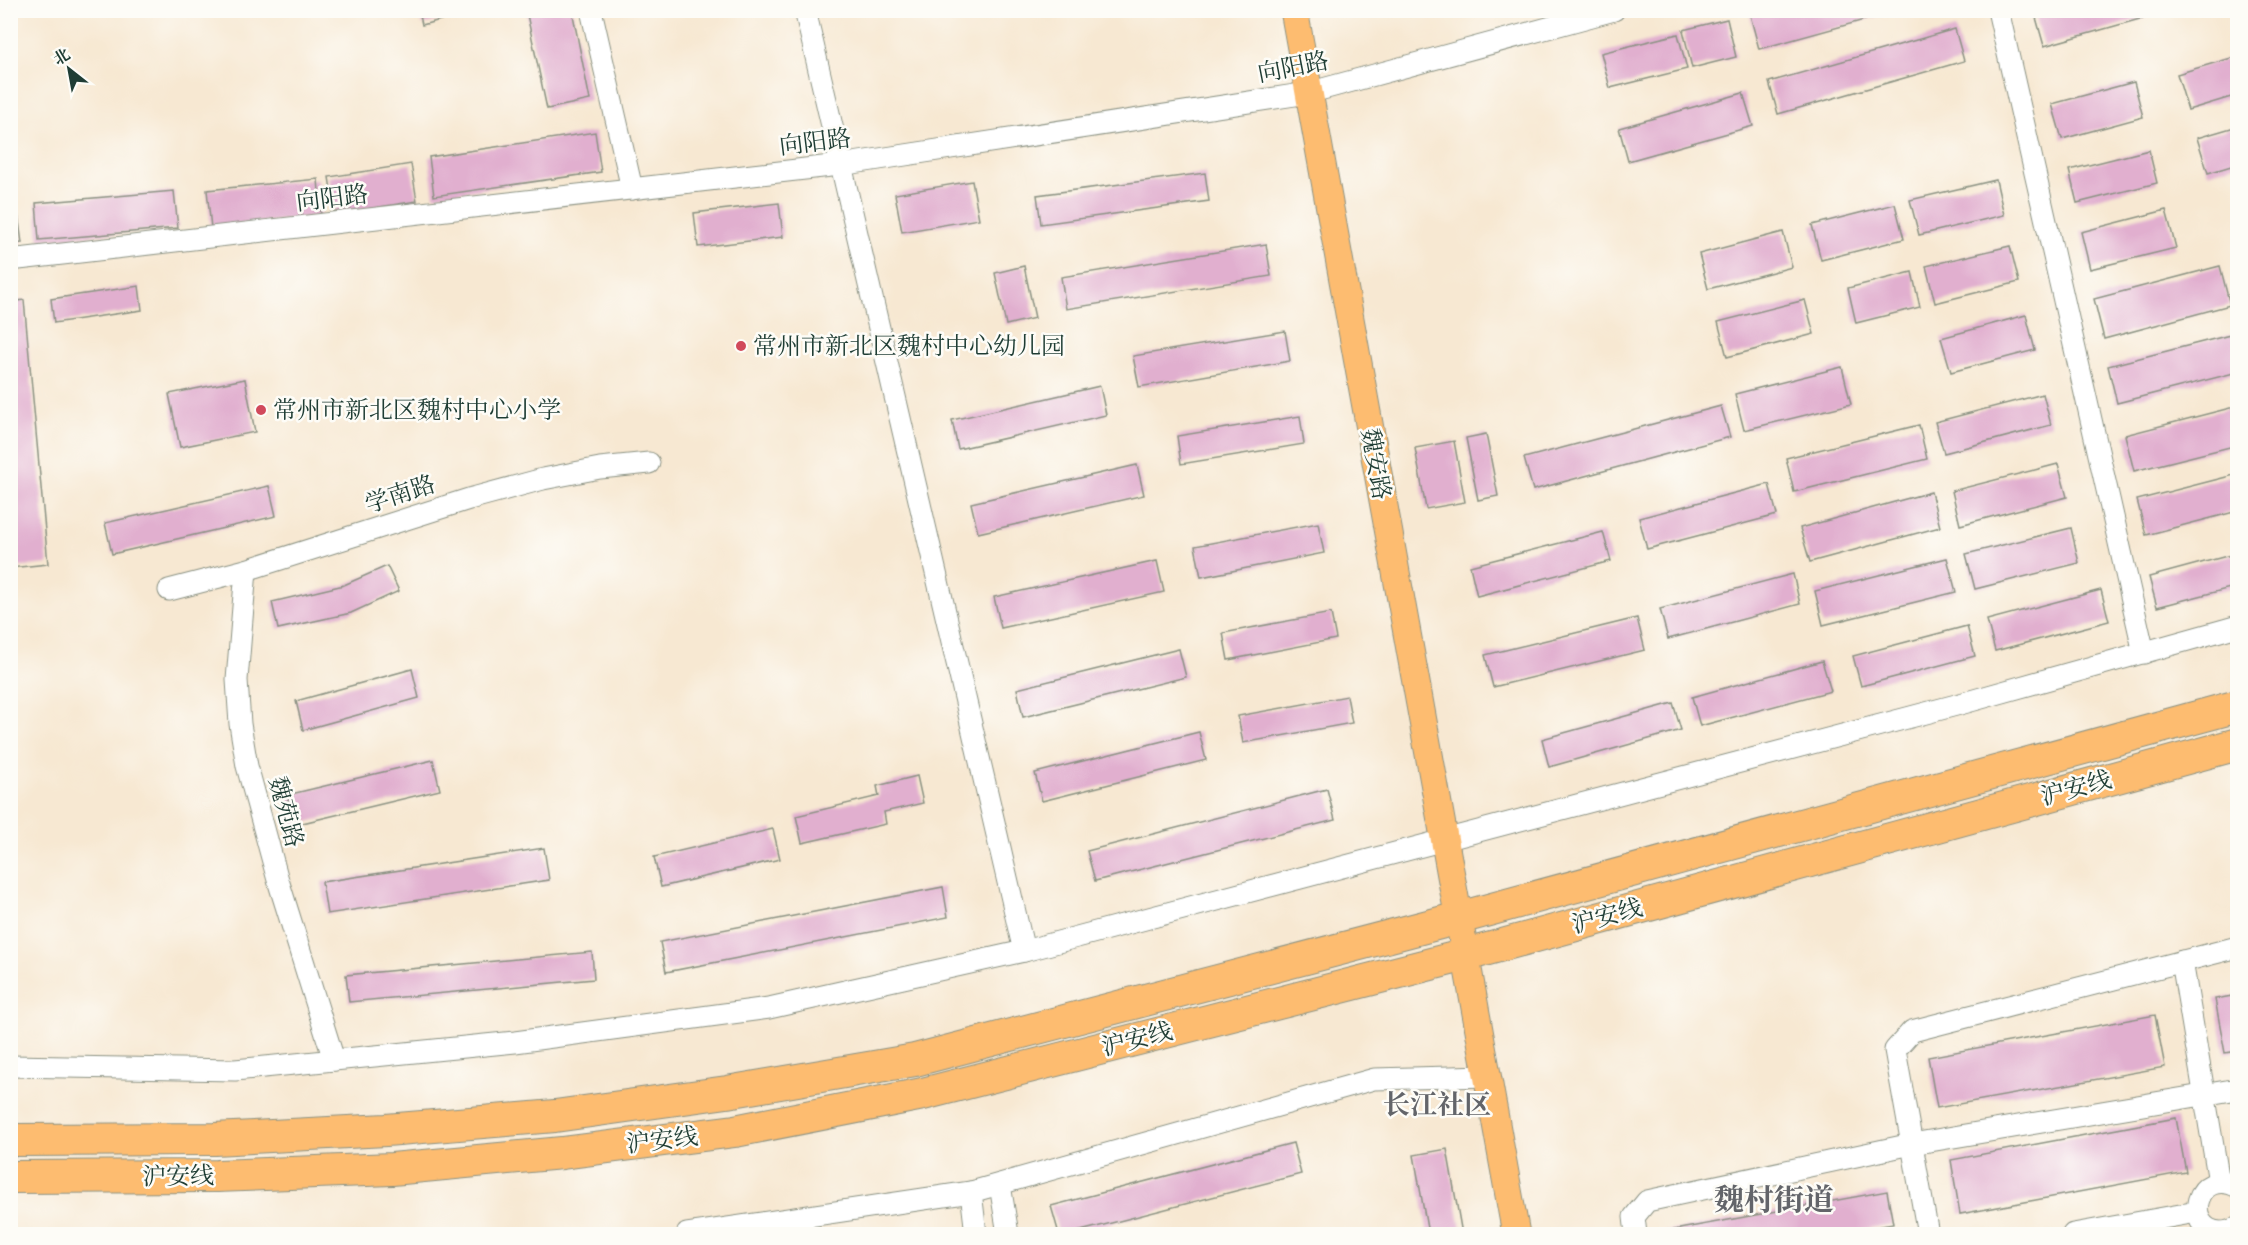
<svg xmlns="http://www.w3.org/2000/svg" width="2248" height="1245" font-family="Alegreya,'Noto Serif SC',serif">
	<rect width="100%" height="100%" fill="#fdfcf7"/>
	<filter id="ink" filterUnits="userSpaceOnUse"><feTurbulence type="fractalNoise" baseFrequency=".0167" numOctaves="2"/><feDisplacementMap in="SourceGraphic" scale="12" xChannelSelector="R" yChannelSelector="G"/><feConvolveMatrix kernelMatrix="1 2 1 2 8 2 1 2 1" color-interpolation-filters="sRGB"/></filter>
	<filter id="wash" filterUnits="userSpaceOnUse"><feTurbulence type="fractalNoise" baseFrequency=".008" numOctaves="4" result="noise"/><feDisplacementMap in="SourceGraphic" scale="24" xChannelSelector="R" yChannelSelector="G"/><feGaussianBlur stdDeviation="1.35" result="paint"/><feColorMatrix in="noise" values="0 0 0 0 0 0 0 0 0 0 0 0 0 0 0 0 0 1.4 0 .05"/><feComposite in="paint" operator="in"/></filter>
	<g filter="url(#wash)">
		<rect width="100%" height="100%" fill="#f7e8d2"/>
		<g id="blocks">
			<g fill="#e1afcf">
				<path d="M419 10H474V11L422 25Z"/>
				<path d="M526 10H572L590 100 547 109Z"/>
				<path d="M1766 10H1897V11L1759 49 1750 15Z"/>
				<path d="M2047 10H2145L2147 17 2044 46 2035 14Z"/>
				<path d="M2159 10H2179V11L2161 17Z"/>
				<path d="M1727 19 1736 57 1692 68 1683 30Z"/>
				<path d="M1955 29 1964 61 1778 114 1769 82Z"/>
				<path d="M1678 34 1687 69 1610 88 1601 53Z"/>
				<path d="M2238 56V95L2188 110 2177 74Z"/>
				<path d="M2134 82 2143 117 2062 139 2052 104Z"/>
				<path d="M1743 93 1753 126 1628 161 1619 128Z"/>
				<path d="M2238 126V164L2208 173 2197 138Z"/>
				<path d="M595 132 601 172 434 196 429 157Z"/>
				<path d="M2149 150 2157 183 2077 203 2069 170Z"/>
				<path d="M411 164 417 201 335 214 329 177Z"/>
				<path d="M1205 173 1209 201 1041 224 1037 195Z"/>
				<path d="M318 179 321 216 211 228 207 190Z"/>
				<path d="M1996 180 2004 215 1919 235 1910 200Z"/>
				<path d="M972 181 979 219 902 232 895 194Z"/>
				<path d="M174 191 178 228 39 240 36 203Z"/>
				<path d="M779 203 783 237 698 247 694 213Z"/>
				<path d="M1895 204 1904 239 1821 260 1812 225Z"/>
				<path d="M10 207H17L22 243 10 244Z"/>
				<path d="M2166 210 2176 248 2090 269 2081 232Z"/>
				<path d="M1783 232 1792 267 1708 289 1699 254Z"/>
				<path d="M1266 244 1271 276 1066 309 1061 277Z"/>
				<path d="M2010 246 2019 282 1935 303 1926 266Z"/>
				<path d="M1024 266 1035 318 1006 325 995 273Z"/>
				<path d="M2220 266 2230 305 2104 339 2094 299Z"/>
				<path d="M1912 272 1920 307 1856 323 1848 288Z"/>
				<path d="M139 286 142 310 54 323 51 299Z"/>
				<path d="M24 300 48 564 10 568V302Z"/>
				<path d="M1805 300 1814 334 1727 357 1718 322Z"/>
				<path d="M2026 315 2035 350 1951 372 1941 338Z"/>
				<path d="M1285 331 1290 361 1139 387 1133 356Z"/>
				<path d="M2234 334 2238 349V372L2117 403 2108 366Z"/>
				<path d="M1842 367 1851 404 1744 430 1735 394Z"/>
				<path d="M245 379 255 432 180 447 169 394Z"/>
				<path d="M1100 386 1106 415 958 449 952 420Z"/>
				<path d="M2043 394 2051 425 1944 453 1935 422Z"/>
				<path d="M1721 406 1730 437 1533 490 1524 458Z"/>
				<path d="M2238 406V445L2134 471 2125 435Z"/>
				<path d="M1300 416 1304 444 1181 464 1177 436Z"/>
				<path d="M1919 425 1927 459 1794 492 1786 458Z"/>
				<path d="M1486 434 1498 496 1478 500 1466 438Z"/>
				<path d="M1454 441 1465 502 1426 509 1415 448Z"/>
				<path d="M2058 464 2067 497 1960 525 1952 491Z"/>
				<path d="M1137 465 1144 495 978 533 971 503Z"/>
				<path d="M2238 474V511L2146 535 2137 500Z"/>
				<path d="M1769 484 1777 515 1647 549 1639 518Z"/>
				<path d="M269 486 276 516 112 554 105 523Z"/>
				<path d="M1931 492 1940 527 1810 562 1800 528Z"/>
				<path d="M1318 523 1324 553 1201 577 1195 546Z"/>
				<path d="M2071 528 2079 563 1975 589 1966 554Z"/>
				<path d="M1603 532 1611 561 1477 596 1470 566Z"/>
				<path d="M2238 553V586L2157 607 2149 577Z"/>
				<path d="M1947 558 1956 592 1823 625 1815 591Z"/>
				<path d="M1157 561 1164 592 1001 628 994 597Z"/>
				<path d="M387 566 399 591 351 613 278 629 272 602 344 585Z"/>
				<path d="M1793 574 1800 604 1668 639 1660 609Z"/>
				<path d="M2101 590 2109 621 1995 651 1987 620Z"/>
				<path d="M1331 613 1336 639 1228 660 1223 633Z"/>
				<path d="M1637 618 1645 650 1493 687 1485 655Z"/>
				<path d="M1967 626 1975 656 1861 686 1853 656Z"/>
				<path d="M1179 649 1186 677 1023 717 1017 689Z"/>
				<path d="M1822 661 1831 691 1700 726 1692 697Z"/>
				<path d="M412 669 419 698 303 730 296 701Z"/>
				<path d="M1347 696 1352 723 1243 743 1238 716Z"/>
				<path d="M1673 703 1681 730 1549 767 1542 739Z"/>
				<path d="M1199 732 1206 760 1042 801 1035 773Z"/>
				<path d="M433 760 440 790 294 825 287 795Z"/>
				<path d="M917 776 923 803 884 812 886 824 802 843 796 816 879 796 877 786Z"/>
				<path d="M1327 789 1335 820 1095 881 1087 851Z"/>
				<path d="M773 829 780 859 661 887 654 857Z"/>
				<path d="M544 848 549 880 327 914 322 882Z"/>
				<path d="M943 887 948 917 666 972 660 942Z"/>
				<path d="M592 952 594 979 349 1002 346 975Z"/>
				<path d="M2238 995V1051L2225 1053 2215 999Z"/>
				<path d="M2155 1015 2165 1067 1937 1108 1928 1057Z"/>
				<path d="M2176 1118 2186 1172 1960 1214 1951 1160Z"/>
				<path d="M1293 1143 1301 1174 1069 1234H1059L1051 1206Z"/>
				<path d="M1447 1149 1462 1234H1428L1414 1155Z"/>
				<path d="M1887 1191 1893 1224 1836 1234H1652Z"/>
			</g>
		</g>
	</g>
	<g filter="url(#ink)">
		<use href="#blocks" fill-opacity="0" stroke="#8b9283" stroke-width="1.5"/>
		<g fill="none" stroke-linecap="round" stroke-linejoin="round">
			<defs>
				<g id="minor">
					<path d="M591 10 632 189"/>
					<path d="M805 10 1024 951"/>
					<path d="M1998 10 2144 653"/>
					<path d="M10 260 840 165 1308 93 1614 10"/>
					<path d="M246 570 237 680 240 724 247 766 278 880 334 1060"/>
					<path d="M169 590 246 570 469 499 543 479 600 468 649 463"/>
					<path d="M2182 961 2219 1182"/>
					<path d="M10 1066 235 1070 515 1042 769 1008 1024 951 1960 704 2238 626"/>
					<path d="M1000 1185 1008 1234"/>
					<path d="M2238 1187C2196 1165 2181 1229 2220 1232 2227 1232 2232 1231 2238 1226"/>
					<path d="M971 1192 976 1234"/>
					<path d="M687 1234 971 1192 1374 1079 1488 1076"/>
					<path d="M1636 1234 1634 1217 1647 1201 1912 1144 2238 1089"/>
					<path d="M1928 1234 1895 1050 1912 1031 2238 947"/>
					<path d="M2073 1234 2197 1212"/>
				</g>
				<path id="major" d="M1294 10 1516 1234"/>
				<g id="highway">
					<path d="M10 1140 214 1139 386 1130 555 1116 727 1092 915 1060 1459 918 2238 706"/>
					<path d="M10 1177 217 1176 392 1169 562 1153 735 1131 923 1094 1466 955 2238 744"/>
				</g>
			</defs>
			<use href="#minor" stroke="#8b9283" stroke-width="23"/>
			<use href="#major" stroke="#8b9283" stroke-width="29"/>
			<use href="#highway" stroke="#8b9283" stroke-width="34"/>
			<use href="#minor" stroke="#fff" stroke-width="21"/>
			<use href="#major" stroke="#fdbc70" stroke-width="27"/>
			<use href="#highway" stroke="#fdbc70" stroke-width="32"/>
		</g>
	</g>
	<g fill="#d1495b" stroke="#fdfcf7" stroke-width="2">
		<circle cx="741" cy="346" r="6"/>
		<circle cx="261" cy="410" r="6"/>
	</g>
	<g text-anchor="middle" stroke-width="5" stroke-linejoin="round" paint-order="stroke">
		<g font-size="24" fill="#1f3d34" stroke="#fdfcf7">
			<text transform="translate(1293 67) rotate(-11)" y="8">向阳路</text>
			<text transform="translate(815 142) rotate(-7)" y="8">向阳路</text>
			<text transform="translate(332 198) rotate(-7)" y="8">向阳路</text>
			<text transform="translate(1376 464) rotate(80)" y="8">魏安路</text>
			<text transform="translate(400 494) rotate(-18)" y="8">学南路</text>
			<text transform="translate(2076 788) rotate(-15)" y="8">沪安线</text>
			<text transform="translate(286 812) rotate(75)" y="8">魏苑路</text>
			<text transform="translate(1607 916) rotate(-15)" y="8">沪安线</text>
			<text transform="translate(1137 1039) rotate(-14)" y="8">沪安线</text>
			<text transform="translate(662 1140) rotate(-7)" y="8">沪安线</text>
			<text transform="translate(178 1176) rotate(-1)" y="8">沪安线</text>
		</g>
		<g font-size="24" fill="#1f3d34" stroke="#fdfcf7" text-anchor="start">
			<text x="753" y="354">常州市新北区魏村中心幼儿园</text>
			<text x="273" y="418">常州市新北区魏村中心小学</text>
		</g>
		<g font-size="27" font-weight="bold" fill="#63656a" stroke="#fdfcf7">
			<text x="1437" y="1114">长江社区</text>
		</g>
		<g font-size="30" font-weight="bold" fill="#63656a" stroke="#fdfcf7">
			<text x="1774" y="1210">魏村街道</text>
		</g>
	</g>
	<rect width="2248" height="1245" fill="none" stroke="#fdfcf7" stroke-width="36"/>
	<g transform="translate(69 69) rotate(329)" stroke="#fdfcf7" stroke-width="4.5" paint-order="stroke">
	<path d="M0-4.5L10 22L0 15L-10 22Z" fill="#1f3d34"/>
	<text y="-9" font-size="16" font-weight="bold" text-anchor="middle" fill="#1f3d34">北</text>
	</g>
</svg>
